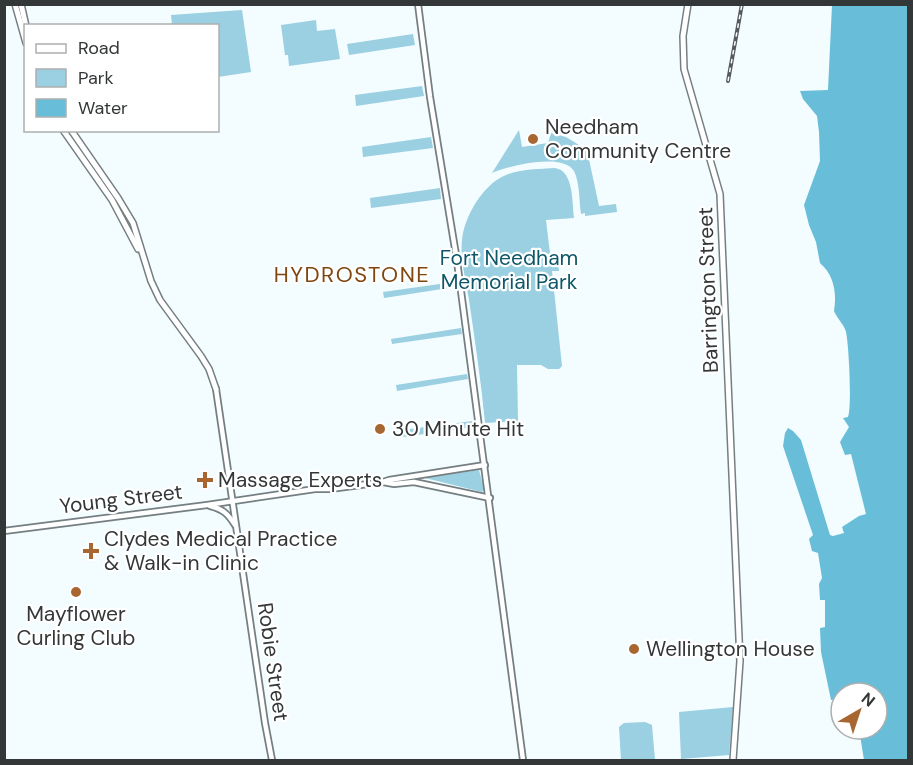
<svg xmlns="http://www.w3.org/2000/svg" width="913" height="765" font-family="'DM Sans',sans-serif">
	<rect width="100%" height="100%" fill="#f3fcff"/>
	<g fill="#9ad0e1">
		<path d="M242 10 251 72 218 77V26L172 25 171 15Z"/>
		<path d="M316 20 317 31 335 29 340 59 289 66 288 55H285L281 25Z"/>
		<path d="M413 34 415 45 349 55 347 44Z"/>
		<path d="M422 86 424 96 356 106 355 95Z"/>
		<path d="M519 130 522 147 548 143 551 133 566 137 587 150 599 206 616 204 617 212 585 216V213L581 214C579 201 580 183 574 171 563 152 508 166 492 173Z"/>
		<path d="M431 137 433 148 363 157 362 147Z"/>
		<path d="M555 168C574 171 572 202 574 218L546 220 551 262 558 261 559 271H552L562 366 559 369H548L541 365H517L518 421 485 423C481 381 475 341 469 300 466 281 460 259 462 240 464 217 483 184 506 175 520 169 539 169 555 168Z"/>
		<path d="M440 188 441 199 371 208 370 198Z"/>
		<path d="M454 282 455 287 384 298 383 292Z"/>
		<path d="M461 328 462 334 392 344 391 339Z"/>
		<path d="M467 374 468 379 397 391 396 385Z"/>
		<path d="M473 421 475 425 474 427 403 437 402 430Z"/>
		<path d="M479 470 484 489 482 492 425 478Z"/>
		<path d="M733 707 729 755 681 759 679 712Z"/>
		<path d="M645 722 652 725 655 760H621L619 727 624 723Z"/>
	</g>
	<path fill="#68bed8" d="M832 5H908V760H864L859 729H877V693H841V699L831 700 821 652 820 628 825 627V600H820L819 584 822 578 818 553 812 551 809 539 813 535 812 532 783 446 785 433 788 428 793 431 801 440 830 535 833 536 844 533 842 527 859 516 866 514 851 454 845 455 840 442 849 427 843 418 848 417C852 406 849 346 846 332 845 326 837 318 834 311 837 293 834 275 820 263L816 242 809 225 804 205 820 161 819 132 817 116 803 99 800 91 828 90Z"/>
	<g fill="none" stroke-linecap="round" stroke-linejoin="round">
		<defs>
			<g id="secondary">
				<path d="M418 4 430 97 457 261 523 760"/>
				<path d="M216 389 265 723 272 760"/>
				<path d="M383 482 394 484 414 482 490 498"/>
				<path d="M210 506C223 509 228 514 235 525"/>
				<path d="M4 531 207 505 315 489H330L383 482 389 480 485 465"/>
			</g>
			<g id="primary">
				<path d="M15 4 26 43"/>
				<path d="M21 4 26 26"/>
				<path d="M688 4 683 36 684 69 720 194 740 661 733 760"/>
				<path d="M63 130 112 200 138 249"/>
				<path d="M71 130 118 198 133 223 151 281 160 300 201 356 209 369 216 389"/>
			</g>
		</defs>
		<use href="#secondary" stroke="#757f82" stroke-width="8"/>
		<use href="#primary" stroke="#757f82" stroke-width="8"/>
		<use href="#secondary" stroke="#fff" stroke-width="4.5"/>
		<use href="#primary" stroke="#fff" stroke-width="5"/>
		<defs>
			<path id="rail" d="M728 81 742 4"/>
		</defs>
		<use href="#rail" stroke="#555a5c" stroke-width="4"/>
		<use href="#rail" stroke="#fff" stroke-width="1.5" stroke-dasharray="4.5" stroke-linecap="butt"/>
	</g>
	<g fill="#a86731" stroke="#fff" stroke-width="2">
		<circle cx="533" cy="139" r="6"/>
		<circle cx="380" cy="429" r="6"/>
		<path d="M202 471h6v6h6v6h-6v6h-6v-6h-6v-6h6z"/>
		<path d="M88 542h6v6h6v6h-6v6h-6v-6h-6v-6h6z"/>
		<circle cx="76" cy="592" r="6"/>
		<circle cx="634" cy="649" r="6"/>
	</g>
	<g text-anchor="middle" stroke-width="4.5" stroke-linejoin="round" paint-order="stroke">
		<g font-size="21" fill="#333738" stroke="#fff" text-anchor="start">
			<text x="545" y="134">Needham<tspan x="545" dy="24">Community Centre</tspan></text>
			<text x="392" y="436">30 Minute Hit</text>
			<text x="218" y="487">Massage Experts</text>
			<text x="104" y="546">Clydes Medical Practice<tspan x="104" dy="24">&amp; Walk-in Clinic</tspan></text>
			<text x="76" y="621" text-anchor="middle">Mayflower<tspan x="76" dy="24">Curling Club</tspan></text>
			<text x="646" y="656">Wellington House</text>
		</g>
		<g font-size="21" fill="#0d5769" stroke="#fff">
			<text x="509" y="265">Fort Needham<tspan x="509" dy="24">Memorial Park</tspan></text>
		</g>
		<g font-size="21" fill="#333738" stroke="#fff">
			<text transform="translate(708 290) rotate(-92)" y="7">Barrington Street</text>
			<text transform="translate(121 499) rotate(-7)" y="7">Young Street</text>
			<text transform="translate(273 662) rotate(82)" y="7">Robie Street</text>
		</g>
		<g font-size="22" letter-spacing="1.5" fill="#7f4611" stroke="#fff">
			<text x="352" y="282">HYDROSTONE</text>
		</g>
	</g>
	<rect width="913" height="765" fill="none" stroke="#333738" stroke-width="12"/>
	<rect x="24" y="24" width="195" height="108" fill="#ffffff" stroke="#adafaf" stroke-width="1.5"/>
	<rect x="36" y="44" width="30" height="9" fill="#ffffff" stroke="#adafaf" stroke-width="1.5"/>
	<text x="78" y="54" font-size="18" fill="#333738">Road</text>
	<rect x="36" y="69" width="30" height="18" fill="#9ad0e1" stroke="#adafaf" stroke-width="1.5"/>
	<text x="78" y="84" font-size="18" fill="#333738">Park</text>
	<rect x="36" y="99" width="30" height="18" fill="#68bed8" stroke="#adafaf" stroke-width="1.5"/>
	<text x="78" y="114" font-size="18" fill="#333738">Water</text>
	<g transform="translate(859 711) rotate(39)"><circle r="28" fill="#ffffff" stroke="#adafaf" stroke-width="1.5"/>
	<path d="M0-4.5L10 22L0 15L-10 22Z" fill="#a86731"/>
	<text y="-9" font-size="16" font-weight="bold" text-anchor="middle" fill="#333738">N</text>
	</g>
</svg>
